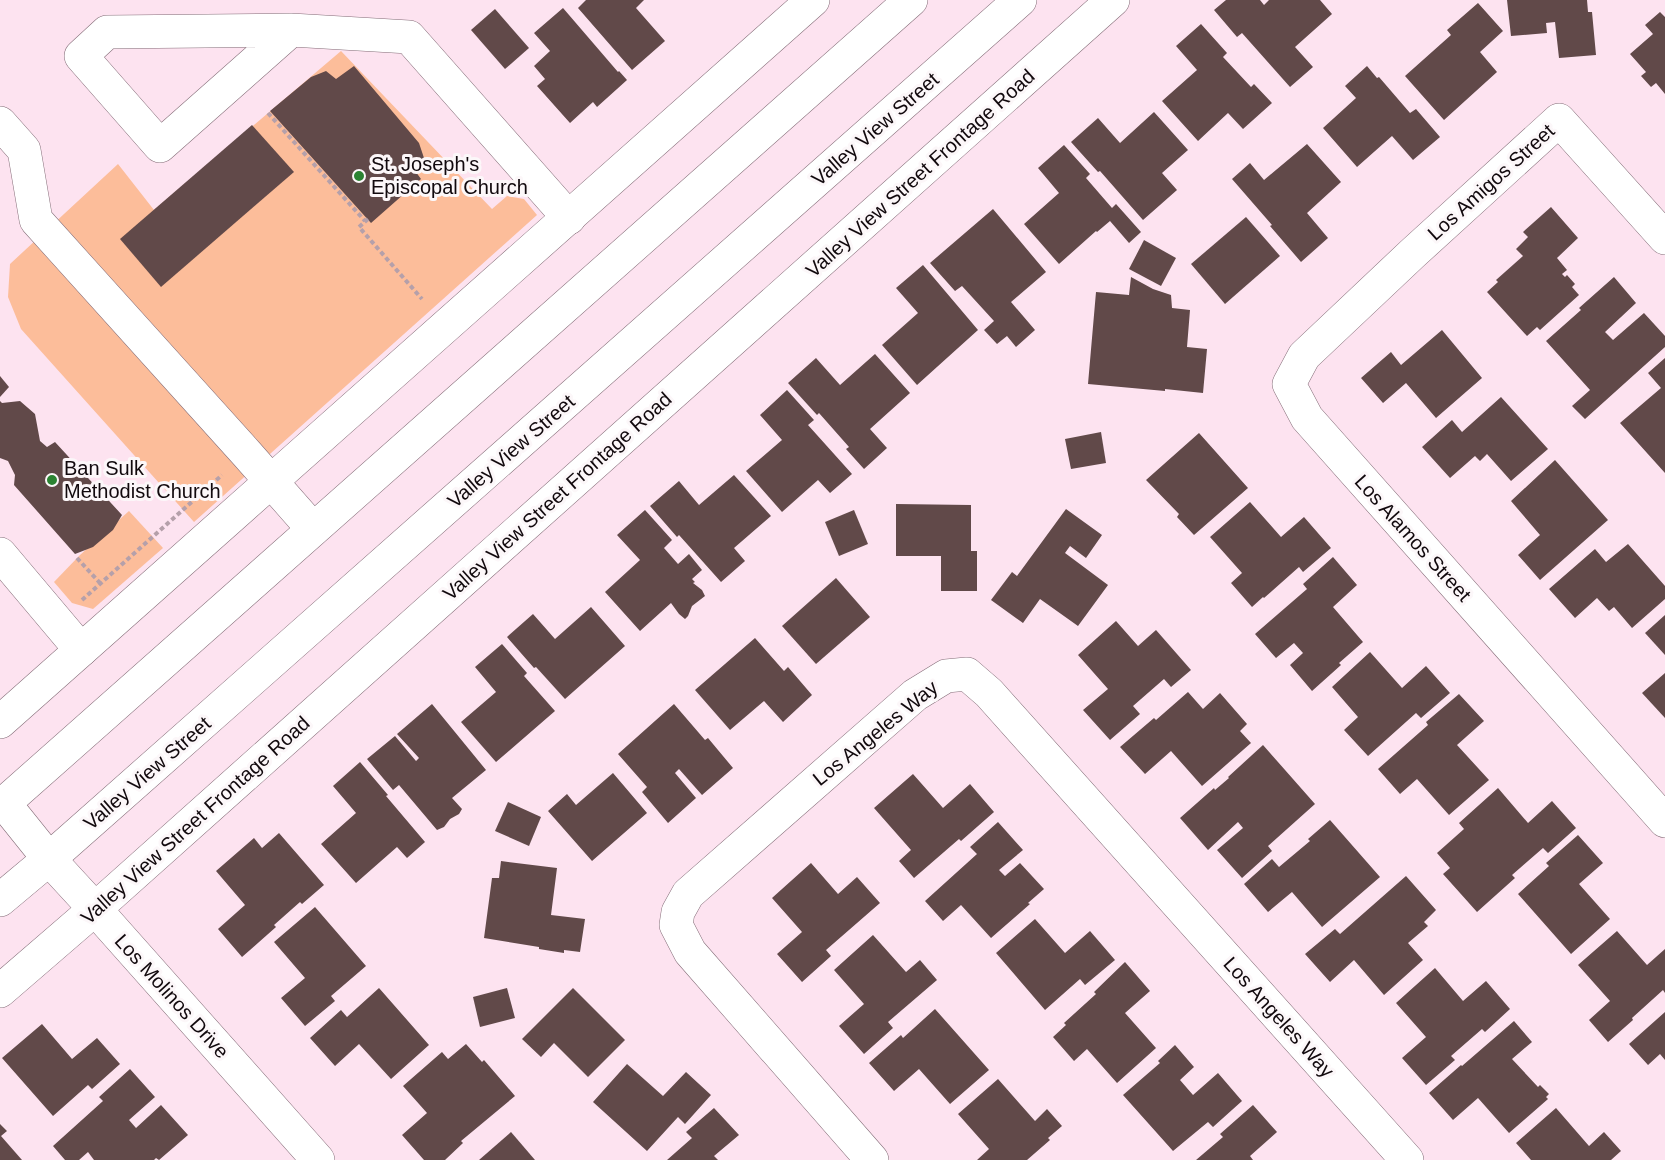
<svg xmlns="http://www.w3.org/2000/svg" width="1665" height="1160" font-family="Arial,sans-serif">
	<rect width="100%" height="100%" fill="#fde3f0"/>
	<g fill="#fcbd9a">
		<path d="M341 51 492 209 507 196 524 199 537 215 194 522 21 329 8 297 10 264 118 164 154 210Z"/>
		<path d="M129 511 163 548 93 609 72 603 54 582 80 555Z"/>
	</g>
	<g fill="#614949">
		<path d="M586 0H644L636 8 665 41 632 70 578 8Z"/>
		<path d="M1226 0H1260L1264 5 1269 0H1320L1332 14 1295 47 1313 67 1290 87 1242 33 1237 37 1214 10Z"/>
		<path d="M1507 0H1587L1588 12H1592L1596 55 1559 58 1555 22 1546 23 1547 33 1511 36Z"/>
		<path d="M1478 3 1503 31 1480 52 1497 72 1444 120 1405 76 1451 35 1447 30Z"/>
		<path d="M563 8 618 72 619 71 627 80 597 107 593 102 570 123 537 86 545 79 534 66 550 51 534 33Z"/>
		<path d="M495 9 529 48 505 69 471 30Z"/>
		<path d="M1660 12 1665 17V94L1656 83 1651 87 1641 76 1646 72 1630 54 1653 34 1645 25Z"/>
		<path d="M1201 24 1227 53 1223 57 1251 87 1254 84 1272 103 1243 129 1228 113 1198 141 1162 101 1197 70 1176 46Z"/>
		<path d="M354 66 419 143 424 158 413 168 421 179 371 223 270 111 311 77 326 71 336 79Z"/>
		<path d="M1367 66 1377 78 1379 77 1410 113 1416 109 1440 137 1413 160 1392 136 1357 167 1323 128 1356 98 1345 86Z"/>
		<path d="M1154 112 1188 150 1162 173 1177 190 1143 220 1100 171 1098 172 1071 142 1098 118 1120 143Z"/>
		<path d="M252 125 294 172 161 287 120 239Z"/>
		<path d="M1307 144 1341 182 1307 213 1328 238 1301 262 1270 226 1272 225 1232 179 1250 163 1264 180Z"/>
		<path d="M1064 145 1090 174 1086 178 1112 208 1116 204 1141 232 1129 243 1110 221 1097 232 1096 231 1059 264 1024 224 1059 193 1038 168Z"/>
		<path d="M1551 207 1578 238 1557 258 1567 270 1562 274 1565 277 1567 275 1575 284 1572 287 1579 295 1540 330 1537 327 1527 336 1487 292 1498 282 1496 280 1523 256 1516 249 1528 237 1523 232Z"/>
		<path d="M993 209 1046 272 1011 302 1035 330 1016 347 1007 336 997 344 984 330 994 321 962 286 955 291 930 263Z"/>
		<path d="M1246 217 1280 256 1225 304 1191 264Z"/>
		<path d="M1144 240 1176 258 1161 286 1129 269Z"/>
		<path d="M923 265 978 330 917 385 882 345 918 313 896 288Z"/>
		<path d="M1131 277 1153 289 1171 295 1172 308 1190 310 1187 347 1207 349 1203 393 1165 389V391L1088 384 1096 292 1129 295Z"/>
		<path d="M1614 277 1636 303 1605 332 1613 340 1644 313 1665 336V347L1585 419 1572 406 1590 390 1546 341 1581 310 1579 308Z"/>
		<path d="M1442 330 1482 378 1436 418 1406 383 1383 403 1361 378 1391 352 1401 365Z"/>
		<path d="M875 354 910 393 870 429 887 448 864 469 846 449 849 447 819 413 817 415 788 383 816 358 840 385Z"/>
		<path d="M1665 358V473L1620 423 1661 388 1648 373Z"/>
		<path d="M0 376 9 387 0 397Z"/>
		<path d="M787 390 814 420 808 425 852 474 830 493 818 480 782 512 746 471 782 440 760 415Z"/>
		<path d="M1501 397 1548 449 1511 481 1487 454 1480 461 1475 456 1450 478 1422 447 1452 420 1462 432Z"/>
		<path d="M0 401 2 403 20 401 35 414 40 441 47 447 55 442 122 515 113 530 93 547 75 554 14 485 15 475 8 461 0 458Z"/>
		<path d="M1101 432 1106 463 1071 469 1065 439Z"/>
		<path d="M1199 433 1248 488 1194 535 1177 517 1179 514 1146 480Z"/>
		<path d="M1555 460 1608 520 1540 580 1518 555 1540 535 1511 501Z"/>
		<path d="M734 475 771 516 734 548 745 561 721 582 679 535 677 537 650 506 679 481 699 505Z"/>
		<path d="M1250 502 1281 537 1304 517 1331 548 1303 572 1299 567 1264 598 1263 597 1252 607 1231 583 1242 573 1210 537Z"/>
		<path d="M896 504 971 505V551H977V591H941V556H896Z"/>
		<path d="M1066 509 1102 535 1086 558 1070 546 1065 553 1108 585 1078 626 1040 599 1023 623 991 600 1012 572 1017 576Z"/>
		<path d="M645 510 672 540 664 548 678 564 689 554 702 570 692 579 695 582 693 583 702 590 705 596 692 606 688 616 685 619 679 614 671 603 640 631 605 592 640 560 617 535Z"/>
		<path d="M854 510 868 544 839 556 825 522Z"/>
		<path d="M1628 544 1665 586V599L1632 628 1614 607 1609 611 1597 598 1575 618 1549 589 1595 549 1606 562Z"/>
		<path d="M1333 557 1357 585 1333 607 1363 642 1339 663 1341 665 1312 691 1290 665 1303 653 1294 643 1276 658 1255 634 1307 589 1303 584Z"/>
		<path d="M836 578 870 617 816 664 782 626Z"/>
		<path d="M591 607 625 646 565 699 536 667 534 668 507 637 533 614 555 639Z"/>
		<path d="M1665 615V655L1645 633Z"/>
		<path d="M1116 621 1138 646 1156 630 1191 670 1171 687 1164 679 1133 706 1140 714 1110 740 1083 710 1108 689 1078 655Z"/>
		<path d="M755 638 784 671 788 667 812 695 783 722 764 701 730 730 695 690Z"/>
		<path d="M502 644 527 673 524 676 555 711 496 762 461 722 496 692 475 667Z"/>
		<path d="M1370 652 1402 688 1426 666 1450 693 1421 718 1416 713 1368 756 1344 730 1358 717 1332 687Z"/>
		<path d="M1665 673V718L1642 693Z"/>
		<path d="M1188 692 1203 709 1220 693 1247 724 1240 731 1251 743 1202 786 1171 751 1145 774 1120 747 1154 718 1156 720Z"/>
		<path d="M1459 694 1484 721 1457 745 1489 780 1449 815 1417 779 1400 794 1378 769 1428 725 1426 722Z"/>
		<path d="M432 704 486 770 452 798 462 809 459 814 450 819 444 827 437 830 399 785 393 790 367 759 395 736 416 761 419 758 397 734Z"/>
		<path d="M674 704 705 740 708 738 733 768 702 795 679 769 675 773 696 798 668 823 642 792 647 787 618 754Z"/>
		<path d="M1263 745 1315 804 1268 846 1272 851 1242 878 1217 850 1243 828 1238 822 1208 850 1180 818 1214 788 1215 790 1229 778 1228 777Z"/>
		<path d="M360 762 388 795 386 796 425 842 407 858 397 847 356 883 321 844 356 813 333 786Z"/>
		<path d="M613 773 647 813 592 861 548 811 567 794 576 805Z"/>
		<path d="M913 774 943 808 970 784 994 812 961 841 959 839 914 878 899 861 911 850 874 808Z"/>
		<path d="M1498 788 1528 823 1552 801 1576 828 1548 853 1543 848 1512 875 1515 878 1477 912 1443 874 1450 868 1437 853 1464 829 1459 823Z"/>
		<path d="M508 802 541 817 529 846 495 831Z"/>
		<path d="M1330 820 1380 877 1322 927 1292 892 1268 912 1244 884 1272 859 1279 867 1310 841 1308 839Z"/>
		<path d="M998 822 1023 850 999 870 1005 876 1020 863 1044 889 1028 903 1030 904 991 938 961 905 943 921 925 901 977 854 970 847Z"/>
		<path d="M279 833 324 885 302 904 300 902 274 925 276 927 242 957 218 929 245 905 216 871 254 838 262 848Z"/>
		<path d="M1578 835 1603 863 1579 884 1610 919 1571 954 1518 894 1549 866 1546 863Z"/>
		<path d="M501 861 557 868 551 915 585 919 580 952 564 950V953L539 949V947L484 938 492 878H499Z"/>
		<path d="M811 863 838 894 857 877 880 903 826 950 831 956 802 982 777 954 802 932 772 898Z"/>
		<path d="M1406 876 1436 910 1424 922 1428 926 1408 943 1423 960 1384 995 1354 960 1330 982 1305 954 1335 929 1340 934Z"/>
		<path d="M315 907 366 966 331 996 335 1001 305 1026 281 998 305 978 274 942Z"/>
		<path d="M1035 919 1065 953 1090 931 1115 960 1085 985 1080 979 1045 1010 996 953Z"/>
		<path d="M1617 931 1647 965 1665 949V993L1663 990 1632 1018 1633 1020 1608 1042 1589 1020 1610 1001 1578 965Z"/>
		<path d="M873 935 906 972 920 960 937 980 888 1022 893 1028 864 1054 839 1026 864 1004 834 970Z"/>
		<path d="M1125 962 1150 991 1125 1013 1156 1048 1117 1083 1087 1049 1074 1061 1053 1037 1066 1025 1064 1023 1096 994 1094 992Z"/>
		<path d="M1435 968 1463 1001 1486 981 1510 1009 1485 1032 1482 1029 1451 1056 1455 1060 1426 1085 1402 1058 1426 1037 1396 1003Z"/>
		<path d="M379 988 429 1045 391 1079 359 1044 335 1066 310 1038 341 1010 347 1017Z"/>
		<path d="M507 988 515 1018 480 1027 473 997Z"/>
		<path d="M573 988 625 1040 588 1077 554 1043 541 1057 522 1039Z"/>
		<path d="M935 1009 989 1070 950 1104 919 1069 894 1091 869 1063 901 1035 903 1038Z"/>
		<path d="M1665 1012V1060L1660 1054 1648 1065 1629 1044Z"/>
		<path d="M1514 1021 1532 1042 1512 1059 1538 1087 1540 1085 1549 1094 1546 1097 1548 1099 1509 1133 1478 1098 1453 1120 1429 1093 1461 1065 1462 1066Z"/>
		<path d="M42 1024 72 1059 97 1038 120 1064 92 1089 88 1085 53 1116 2 1058Z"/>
		<path d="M466 1044 482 1062 484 1060 515 1096 461 1141 463 1143 445 1160H424L402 1135 427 1113 403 1086 442 1052 448 1059Z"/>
		<path d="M1175 1045 1194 1067 1180 1080 1193 1095 1218 1073 1242 1101 1213 1127 1208 1122 1173 1151 1123 1095 1160 1063 1158 1061Z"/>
		<path d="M627 1064 663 1096 686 1072 711 1095 685 1124 678 1117 647 1151 593 1102Z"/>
		<path d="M130 1069 155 1097 129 1120 136 1128 161 1105 188 1135 159 1160 156 1158 154 1160H94L88 1152 79 1160H65L53 1146 103 1101 99 1097Z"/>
		<path d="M998 1079 1035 1121 1047 1109 1062 1126 1048 1138 1050 1140 1027 1160H977L989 1149 958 1114Z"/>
		<path d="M1253 1105 1277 1132 1250 1156 1253 1160H1196L1223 1137 1220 1134Z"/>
		<path d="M714 1108 739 1135 714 1156 718 1160H667L692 1138 686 1132Z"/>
		<path d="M1556 1108 1589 1146 1604 1132 1621 1151 1611 1160H1531L1516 1143Z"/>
		<path d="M0 1124 7 1131 1 1136 22 1160H0Z"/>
		<path d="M511 1132 535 1160H479Z"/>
	</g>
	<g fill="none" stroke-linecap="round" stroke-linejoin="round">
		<defs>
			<g id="minor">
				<path d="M291 30 160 146 81 56 107 32 291 30 409 37 569 218"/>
				<path d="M0 123 24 150 36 220 247 454 313 529"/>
				<path d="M1665 238 1559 120 1412 254 1304 356 1289 384 1307 418 1665 821"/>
				<path d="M0 554 81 650"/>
				<path d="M0 722 813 0"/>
				<path d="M4 803 49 859 95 909 318 1160"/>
				<path d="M0 991 95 909 1113 0"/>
				<path d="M872 1160 690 952 676 925 678 912 688 894 915 695 946 676 967 674 989 693 1407 1160"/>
			</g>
			<g id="major">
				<path d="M0 807 911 0"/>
				<path d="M0 900 49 859 1020 0"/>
			</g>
		</defs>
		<use href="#minor" stroke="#846d78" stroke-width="34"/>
		<use href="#major" stroke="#846d78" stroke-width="34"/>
		<g stroke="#b5a0aa" stroke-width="4" stroke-dasharray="4.5 3" stroke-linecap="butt">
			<path d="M268 113 365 221"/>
			<path d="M368 219 359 227 422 299"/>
			<path d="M77 558 100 583"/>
			<path d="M82 600 222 475"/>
		</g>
		<use href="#minor" stroke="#fff" stroke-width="33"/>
		<use href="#major" stroke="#fff" stroke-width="33"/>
	</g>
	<g fill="#2b8332" stroke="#fcf7f9" stroke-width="2">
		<circle cx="359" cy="176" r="6"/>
		<circle cx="52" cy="480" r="6"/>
	</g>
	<g text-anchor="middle" stroke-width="6" stroke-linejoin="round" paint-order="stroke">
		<g font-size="20" fill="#11090d" stroke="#fcf7f9">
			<text transform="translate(875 129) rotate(-41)" y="7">Valley View Street</text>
			<text transform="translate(920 173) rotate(-42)" y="7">Valley View Street Frontage Road</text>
			<text transform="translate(1491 182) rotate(-42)" y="7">Los Amigos Street</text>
			<text transform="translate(511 451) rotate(-41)" y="7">Valley View Street</text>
			<text transform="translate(557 496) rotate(-42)" y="7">Valley View Street Frontage Road</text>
			<text transform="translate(1413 538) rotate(48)" y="7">Los Alamos Street</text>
			<text transform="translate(875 733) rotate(-39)" y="7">Los Angeles Way</text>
			<text transform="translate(147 773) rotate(-41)" y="7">Valley View Street</text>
			<text transform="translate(195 820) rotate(-42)" y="7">Valley View Street Frontage Road</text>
			<text transform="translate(172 996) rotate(48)" y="7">Los Molinos Drive</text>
			<text transform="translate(1279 1017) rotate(48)" y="7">Los Angeles Way</text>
		</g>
		<g font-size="20" fill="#11090d" stroke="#fcf7f9" text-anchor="start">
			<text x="371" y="171">St. Joseph's<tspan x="371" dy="23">Episcopal Church</tspan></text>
			<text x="64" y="475">Ban Sulk<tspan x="64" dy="23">Methodist Church</tspan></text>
		</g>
	</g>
</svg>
